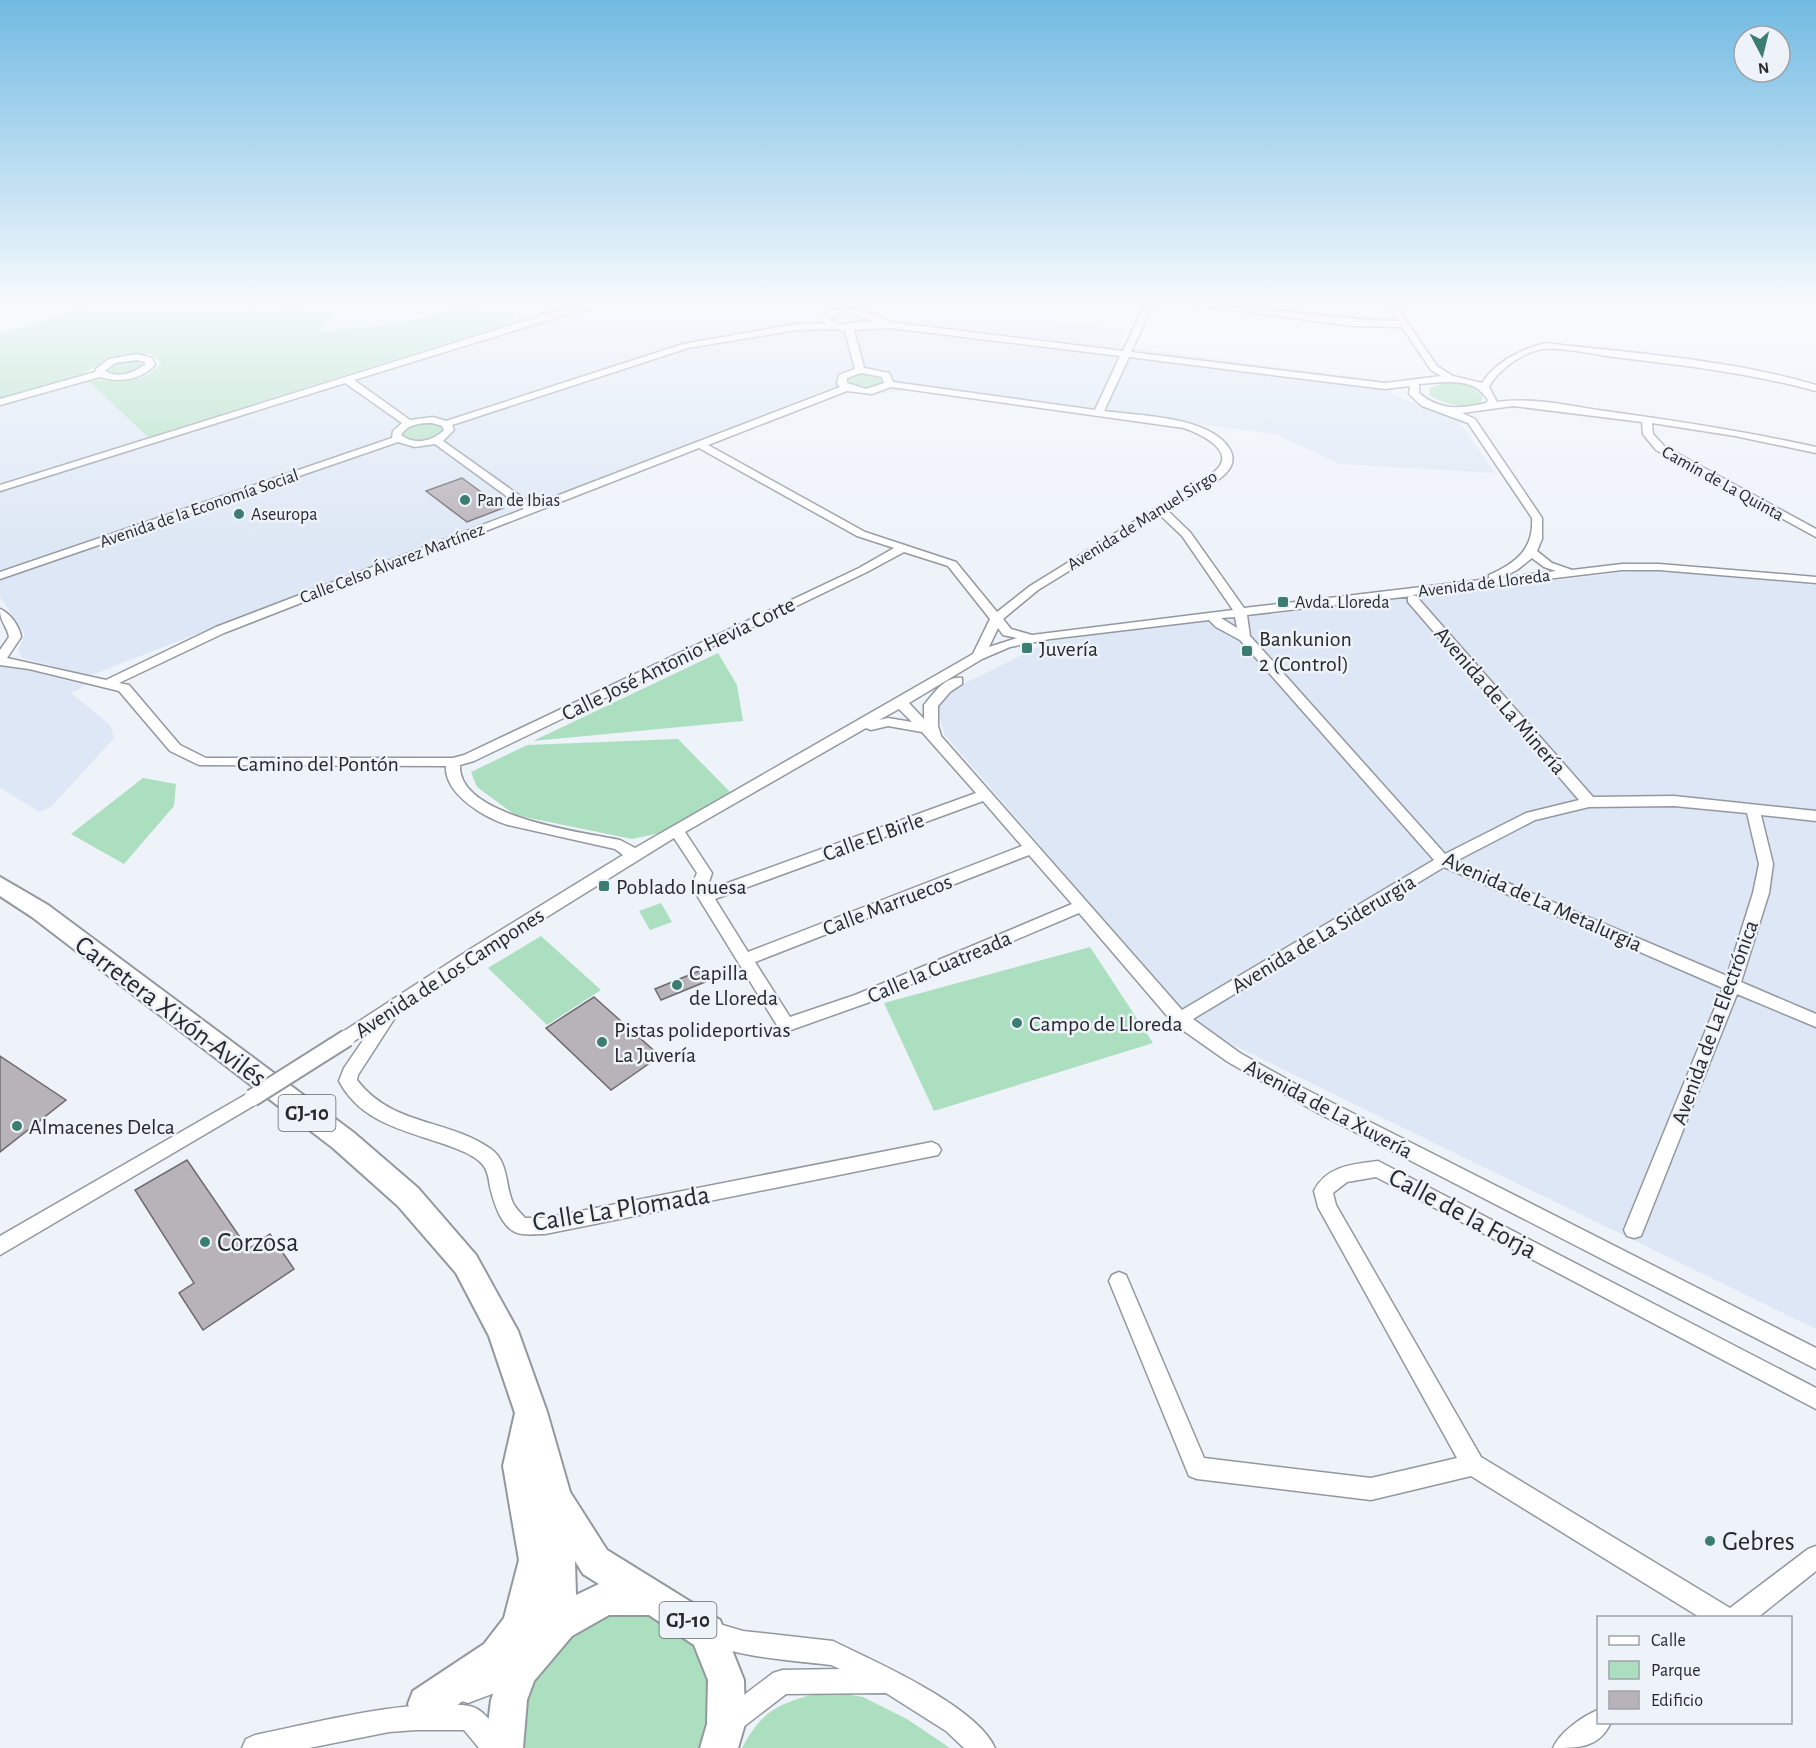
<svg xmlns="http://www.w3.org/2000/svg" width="1816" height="1748" font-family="'Alegreya Sans',sans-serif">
	<rect width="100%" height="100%" fill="#eef3fa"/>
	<g fill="#dde7f5">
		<path d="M281 304H491L397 327 314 333 278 312Z"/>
		<path d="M529 304H1066L1057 321 1127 329 1119 346 1394 382 1392 394 1458 420 1495 473 1340 464 1275 434 1190 423 1179 427 910 390 865 395 830 388 89 676 22 658 18 650 25 634 0 597V406L88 381 148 437 514 322 516 308Z"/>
		<path d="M1664 571 1816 585V1329L1196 1027 944 734 937 706 957 687 1053 640 1626 572Z"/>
		<path d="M0 666 23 669 85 685 71 693 110 725 114 738 52 806 40 812 0 788Z"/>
	</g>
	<g fill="#acdfbf">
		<path d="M89 304H282L279 310 335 311 316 332 400 324 457 308 486 304H529L516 308 514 322 148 437 88 381C110 379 147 386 161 362L150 354H125L107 359 82 375 0 399V333L33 325Z"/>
		<path d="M138 360 144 363 142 368C131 372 117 379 106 370L115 363Z"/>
		<path d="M863 372 884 378V383C870 389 859 392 846 382L852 375Z"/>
		<path d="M1449 381 1470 386 1483 396C1481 417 1440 402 1429 395L1430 388Z"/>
		<path d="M423 423H436L444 431C432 442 418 443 403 438L402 432 410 426Z"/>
		<path d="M718 653 737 685 743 721 533 741Z"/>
		<path d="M678 739 730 792 660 833 632 839 515 815 477 787 471 772 527 745Z"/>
		<path d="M143 778 176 784 174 806 124 864 71 834Z"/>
		<path d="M661 903 672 922 650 930 639 911Z"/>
		<path d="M541 936 601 990 547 1025 488 968Z"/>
		<path d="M1090 947 1153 1043 934 1111 884 1003Z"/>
		<path d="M644 1611C659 1621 679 1629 692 1641 716 1664 712 1721 700 1748H523L524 1708 536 1674 557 1644 614 1612Z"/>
		<path d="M827 1691 863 1697 907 1719 950 1748H742C764 1706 784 1702 827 1691Z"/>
	</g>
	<g fill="#b8b2b9" stroke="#6f6a70" stroke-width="1.5">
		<path d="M462 478 503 508 467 522 426 491Z"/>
		<path d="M699 971 705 982 661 1000 655 989Z"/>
		<path d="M594 997 660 1056 611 1090 546 1028Z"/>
		<path d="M0 1056 66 1100 0 1152Z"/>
		<path d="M187 1160 248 1249 270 1234 294 1269 203 1330 179 1293 194 1283 135 1190Z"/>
	</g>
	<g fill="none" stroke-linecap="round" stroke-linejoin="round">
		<defs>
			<g id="minor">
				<path d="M586 304H601L354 380 410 420 433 417 446 421 683 344 796 324H825L822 317C841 300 869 311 889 322L1123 351 1145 304H1153L1131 352 1385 383 1441 376 1431 370 1402 327 1352 326 1189 304C1259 304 1328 320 1398 321L1387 304H1395L1437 366 1453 376 1482 383C1496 361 1522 349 1546 343 1636 354 1729 359 1816 385V391C1749 373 1682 365 1613 357 1593 354 1563 347 1544 349 1525 351 1498 369 1489 387L1497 402C1530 397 1565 405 1598 410 1671 420 1744 431 1816 447V453L1735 436 1652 423 1653 434 1664 446 1816 529V537L1656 450 1643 434 1642 422 1513 406 1462 413 1475 419 1542 518V539L1537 551 1552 563 1572 570 1622 564H1659L1816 577V583L1659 570H1622L1412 595 1416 596 1593 797 1674 796 1816 811V821L1761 815 1773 864 1769 893 1741 982 1816 1014V1027L1737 994 1641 1236 1634 1238 1627 1236 1624 1230 1723 988 1444 867 1193 1019 1240 1053 1299 1086 1816 1348V1369L1316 1112 1228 1062 1174 1024 1079 913 867 1003 791 1030 778 1027 698 897 693 882 697 873 674 838 484 956 398 1013 358 1075 357 1080C393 1127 447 1118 491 1149 509 1162 505 1186 513 1203 516 1209 521 1213 525 1218H545L932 1142 938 1145 941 1150 938 1155 545 1234C538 1234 529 1235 522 1234 502 1232 494 1203 490 1187 489 1180 488 1171 483 1165 476 1156 462 1151 452 1147 410 1131 362 1125 339 1081L344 1068 368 1033 347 1045 341 1043 339 1038 341 1033 472 948 623 855 615 849 508 825C485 818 444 794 446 766L199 765 170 751 119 691 29 669 0 665V650L9 637C7 625 0 623 0 609 10 613 20 627 21 637L7 658 106 680 216 627 524 509 435 444 415 447 398 442 0 579V572L392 438 393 431 402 423 345 383 0 491V485L553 312ZM840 313 853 314 877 323 865 321 839 325 830 319ZM890 328 1120 356 1095 410 893 382 889 373 864 368 854 330ZM835 329 845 331 855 369 839 375 837 384 840 387 533 505 443 441 454 430 452 425 688 348 796 330ZM1129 357 1385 389 1410 386 1409 394 1422 406 1468 423 1532 518C1534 549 1516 563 1489 575V579L1244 608 1190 532 1167 510C1183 501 1215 485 1226 473 1233 466 1235 457 1229 448 1209 416 1138 416 1104 411ZM861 373 882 377 884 383 866 389 847 383V378ZM1444 382C1463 382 1477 383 1488 400L1486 403C1460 409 1440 411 1419 393V384ZM891 387 1184 428C1201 434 1239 452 1214 472L1030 586 997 612 956 562 865 532 708 445 847 391 872 394ZM432 423 442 426 444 430C433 441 415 446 401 435 408 424 420 423 432 423ZM699 448 857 536 894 548 859 568 464 755 453 758H206L180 745 129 685 119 683 224 633ZM1160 515 1182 536 1233 610 1032 635 1011 629 1003 619 1038 590ZM904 552 948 566 990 619 973 654 635 848 620 840C582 832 457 817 460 765L474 761 867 572ZM1532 558 1544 567 1556 571 1501 578 1517 570ZM1408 596V602L1579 800 1526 813 1445 854 1250 636 1247 615 1412 596ZM1235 617 1237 628 1221 618ZM1209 620 1216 627 1240 640 1434 860 1182 1010 941 736 938 726V706L950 692 962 684V678C946 675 933 694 924 705V719L909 703 982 659 1010 647 1050 639ZM998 628 1003 635 1017 638 989 647ZM899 709 912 722 888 718 879 720ZM888 726 922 732 976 793 711 889 709 882 712 873 685 832 866 728 871 730ZM983 801 1022 846 748 952 715 899ZM1674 806 1747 813 1759 864 1753 893 1727 976 1456 861 1535 820 1589 807ZM1029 855 1072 904 855 995 790 1017 755 962Z"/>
				<path d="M137 354 152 358 155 365C141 380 119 383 100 377L0 405V399L95 372 96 369 109 359ZM137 360 145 362V364C134 373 118 379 105 371L115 363Z"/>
				<path d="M252 1091 258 1093 261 1098 258 1103 0 1255V1236Z"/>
				<path d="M1378 1161 1816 1388V1409L1376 1177 1347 1182 1333 1193 1336 1205 1481 1457 1730 1608 1808 1549 1816 1546V1571L1757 1618H1701L1471 1476 1371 1500 1197 1479 1189 1476 1109 1281 1112 1275 1119 1272 1126 1275 1204 1458 1371 1478 1457 1458 1318 1207 1314 1191C1326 1166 1353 1164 1378 1161Z"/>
				<path d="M709 1621 743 1631 833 1641 841 1645C881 1664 978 1708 995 1748H964L946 1731 886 1693 786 1694 738 1731 729 1734 720 1731 717 1722 720 1713 773 1673 782 1670 840 1669 831 1665C787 1660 742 1658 701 1641L697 1633 701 1625Z"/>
				<path d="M515 1661 524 1664 527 1673 524 1682 468 1703 459 1700 456 1691 459 1682Z"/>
				<path d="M443 1704C452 1705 464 1704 473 1707 486 1711 502 1735 508 1748H479L464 1730H416L389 1732 309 1748H242L246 1739 255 1735C317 1722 379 1706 443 1704Z"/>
				<path d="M1598 1710V1722H1611C1600 1748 1578 1748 1553 1748 1560 1732 1583 1716 1598 1710Z"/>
			</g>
			<path id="highway" d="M0 877 48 905 353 1132 418 1188 476 1255 518 1331 547 1412 570 1492 607 1550 720 1620 744 1680 745 1724 738 1748H700L707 1724 708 1680 694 1645 649 1615H609L572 1636 534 1681 527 1700 523 1748H485L491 1700 499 1677 439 1717 426 1722 413 1717 408 1704 413 1691 484 1644 504 1618 519 1560 503 1466 515 1413 489 1336 456 1273 398 1206 333 1148 32 917 0 896ZM575 1561 583 1574 599 1584 576 1595Z"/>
		</defs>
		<use href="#minor" stroke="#93989f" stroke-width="3"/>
		<use href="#highway" stroke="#93989f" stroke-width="4"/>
		<use href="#minor" fill="#fff" fill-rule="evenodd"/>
		<use href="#highway" fill="#fff" fill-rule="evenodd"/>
		<defs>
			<path id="minor-bridge" d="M252 1098 347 1038"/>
		</defs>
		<use href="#minor-bridge" stroke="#93989f" stroke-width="20" stroke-linecap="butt"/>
		<use href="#minor-bridge" stroke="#fff" stroke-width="16"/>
	</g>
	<linearGradient id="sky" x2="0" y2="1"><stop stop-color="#71bae2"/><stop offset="0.55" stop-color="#f7fafd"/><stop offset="1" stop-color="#f7fafd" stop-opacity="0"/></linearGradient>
	<rect width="1816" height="549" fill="url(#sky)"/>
	<g fill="#3b7e71" stroke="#eef3fa" stroke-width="2">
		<circle cx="465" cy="500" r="6"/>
		<circle cx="239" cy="514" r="6"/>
		<rect x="1277" y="596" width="12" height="12" rx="3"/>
		<rect x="1021" y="642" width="12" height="12" rx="3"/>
		<rect x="1241" y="645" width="12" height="12" rx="3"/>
		<rect x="598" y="880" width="12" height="12" rx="3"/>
		<circle cx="677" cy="985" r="6"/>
		<circle cx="1017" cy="1023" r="6"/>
		<circle cx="602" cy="1042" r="6"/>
		<circle cx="17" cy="1126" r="6"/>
		<circle cx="205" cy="1242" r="6"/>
		<circle cx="1710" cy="1541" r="6"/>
	</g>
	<g text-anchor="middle" stroke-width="5" stroke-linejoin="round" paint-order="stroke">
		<g font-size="18" fill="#27292c" stroke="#eef3fa">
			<text transform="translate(1723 483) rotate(29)" y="6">Camín de La Quinta</text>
			<text transform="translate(199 508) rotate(-19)" y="6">Avenida de la Economía Social</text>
			<text transform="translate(1142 520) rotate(-32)" y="6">Avenida de Manuel Sirgo</text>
			<text transform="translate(392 563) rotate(-21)" y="6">Calle Celso Álvarez Martínez</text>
			<text transform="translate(1484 583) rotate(-7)" y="6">Avenida de Lloreda</text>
		</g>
		<g font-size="18" fill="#27292c" stroke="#eef3fa" text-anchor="start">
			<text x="477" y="506">Pan de Ibias</text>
			<text x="251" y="520">Aseuropa</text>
			<text x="1295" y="608">Avda. Lloreda</text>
		</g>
		<g fill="#eef3fa" stroke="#63666a" stroke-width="1.5">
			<rect x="278.5" y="1095" width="57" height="36" rx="4.5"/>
			<rect x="659.5" y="1602" width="57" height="36" rx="4.5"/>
		</g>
		<g font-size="21" font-weight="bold" fill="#27292c">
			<text x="307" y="1120">GJ-10</text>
			<text x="688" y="1627">GJ-10</text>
		</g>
		<g font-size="22" fill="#27292c" stroke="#eef3fa" text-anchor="start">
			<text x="1259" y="646">Bankunion<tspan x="1259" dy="25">2 (Control)</tspan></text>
			<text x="1039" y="656">Juvería</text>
			<text x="616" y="894">Poblado Inuesa</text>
			<text x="689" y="980">Capilla<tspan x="689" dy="25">de Lloreda</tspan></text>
			<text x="1029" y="1031">Campo de Lloreda</text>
			<text x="614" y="1037">Pistas polideportivas<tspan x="614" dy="25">La Juvería</tspan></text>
			<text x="29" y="1134">Almacenes Delca</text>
		</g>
		<g font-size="22" fill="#27292c" stroke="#eef3fa">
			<text transform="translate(678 658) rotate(-26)" y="8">Calle José Antonio Hevia Corte</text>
			<text transform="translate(1501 700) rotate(49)" y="8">Avenida de La Minería</text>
			<text x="318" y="771">Camino del Pontón</text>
			<text transform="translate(873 836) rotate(-20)" y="8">Calle El Birle</text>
			<text transform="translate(1543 901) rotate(24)" y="8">Avenida de La Metalurgia</text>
			<text transform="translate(887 904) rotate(-21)" y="8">Calle Marruecos</text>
			<text transform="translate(1323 933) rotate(-31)" y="8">Avenida de La Siderurgia</text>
			<text transform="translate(939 966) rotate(-23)" y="8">Calle la Cuatreada</text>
			<text transform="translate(449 972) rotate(-33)" y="8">Avenida de Los Campones</text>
			<text transform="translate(1714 1022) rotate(-70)" y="8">Avenida de La Electrónica</text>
			<text transform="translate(1329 1108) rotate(28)" y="8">Avenida de La Xuvería</text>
		</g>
		<g font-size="27" fill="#27292c" stroke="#eef3fa">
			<text transform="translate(171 1011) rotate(37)" y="9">Carretera Xixón-Avilés</text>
			<text transform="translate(621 1208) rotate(-9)" y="9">Calle La Plomada</text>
			<text transform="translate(1463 1213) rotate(28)" y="9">Calle de la Forja</text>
		</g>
		<g font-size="27" fill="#27292c" stroke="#eef3fa" text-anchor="start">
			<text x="217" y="1251">Corzosa</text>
			<text x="1722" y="1550">Gebres</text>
		</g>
	</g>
	<rect x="1597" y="1616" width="195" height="108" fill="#eef3fa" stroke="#9ea2a8" stroke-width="1.5"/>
	<rect x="1609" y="1636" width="30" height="9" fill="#ffffff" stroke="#9ea2a8" stroke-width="1.5"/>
	<text x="1651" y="1646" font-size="18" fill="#27292c">Calle</text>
	<rect x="1609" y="1661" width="30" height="18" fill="#acdfbf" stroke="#9ea2a8" stroke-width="1.5"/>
	<text x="1651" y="1676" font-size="18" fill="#27292c">Parque</text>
	<rect x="1609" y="1691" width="30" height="18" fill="#b8b2b9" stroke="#9ea2a8" stroke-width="1.5"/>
	<text x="1651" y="1706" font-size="18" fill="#27292c">Edificio</text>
	<g transform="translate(1762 54) rotate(173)"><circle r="28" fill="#eef3fa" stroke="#9ea2a8" stroke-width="1.5"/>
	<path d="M0-4.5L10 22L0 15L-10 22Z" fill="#3b7e71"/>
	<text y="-9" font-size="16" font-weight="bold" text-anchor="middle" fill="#27292c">N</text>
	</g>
</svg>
